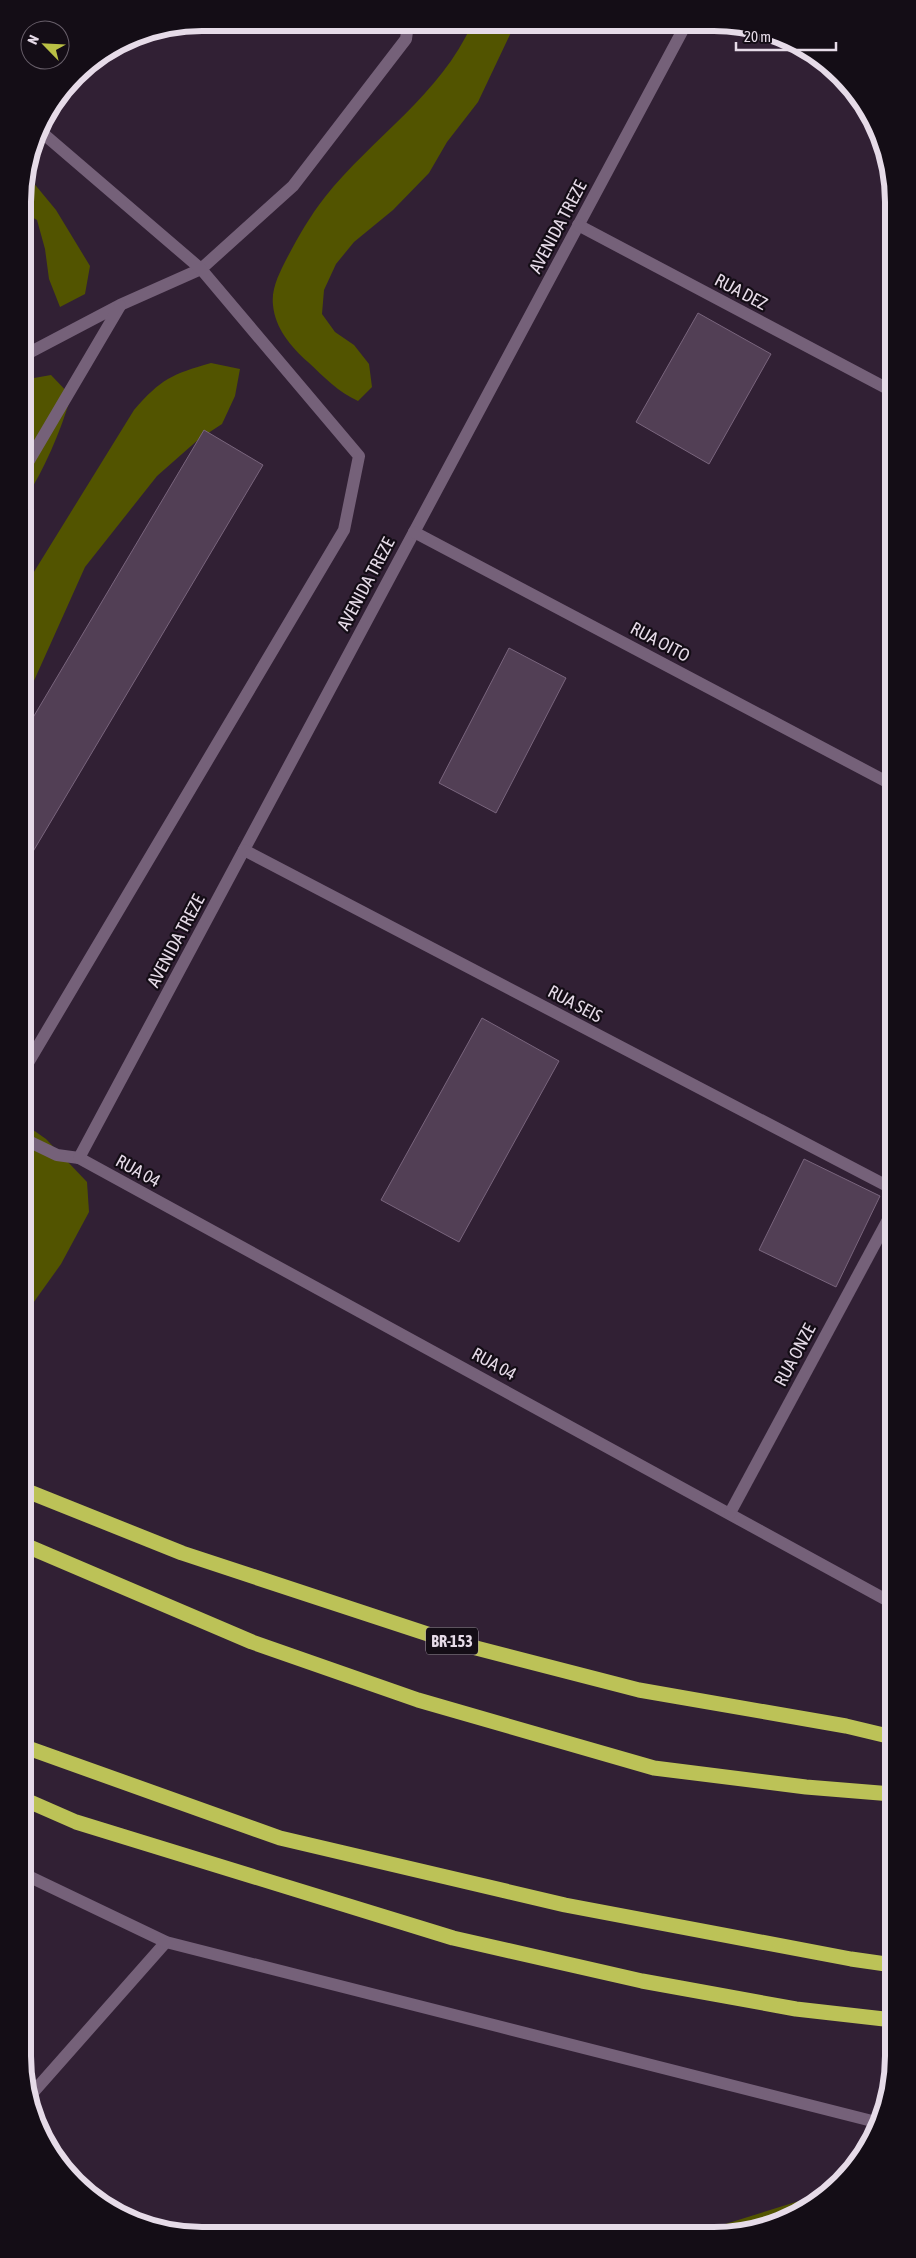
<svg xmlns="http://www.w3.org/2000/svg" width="916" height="2258" font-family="'Asap Condensed',sans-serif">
	<rect width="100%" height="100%" fill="#312034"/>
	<g fill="#525400">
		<path d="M472 24H515L478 102 447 142 429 173 393 210 354 242 336 264 324 290 322 314 335 332 354 345 369 364 372 387 358 401C338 392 324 377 308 362 291 347 275 328 273 305 271 288 280 272 287 258 298 237 310 216 325 197 372 138 441 94 472 24Z"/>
		<path d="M27 175 56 210 90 266 85 294 60 307 49 279 45 249 37 220 23 212V190Z"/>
		<path d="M211 363 240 369 235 396 222 424 199 439 157 476 85 567 24 703V588L134 410C161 379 172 374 211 363Z"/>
		<path d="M51 375 71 396C60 433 45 468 24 501L23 380Z"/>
		<path d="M26 1125 46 1139 87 1182 89 1212 61 1264 26 1313Z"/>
		<path d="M828 2192 814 2205 760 2229 706 2230Z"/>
	</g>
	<g fill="#523f55" stroke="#79657d">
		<path d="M698 313 771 354 709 464 636 422Z"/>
		<path d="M204 430 263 465 25 865V731Z"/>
		<path d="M509 648 566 678 496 813 439 783Z"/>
		<path d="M482 1018 559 1061 459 1242 381 1200Z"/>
		<path d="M804 1159 880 1196 836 1287 759 1250Z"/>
	</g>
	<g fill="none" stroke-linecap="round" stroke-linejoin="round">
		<g stroke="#756179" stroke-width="12">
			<path d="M23 356 120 305 201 269 293 186 406 39 408 24"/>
			<path d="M24 469 120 306"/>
			<path d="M25 1068 344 530 359 456 201 269 39 130"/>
			<path d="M26 1140 57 1155 79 1158"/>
		</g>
		<g stroke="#756179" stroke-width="12">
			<path d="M685 26 79 1158 892 1603"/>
			<path d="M578 225 888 389"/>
			<path d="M414 532 889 783"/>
			<path d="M244 850 891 1188"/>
			<path d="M730 1513 891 1214"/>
			<path d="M29 2097 166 1942"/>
		</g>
		<path stroke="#756179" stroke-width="12" d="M28 1876 166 1942 880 2123"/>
		<g stroke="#bcc257" stroke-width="15">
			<path d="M27 1491 182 1553 449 1641 639 1690 846 1726 892 1737"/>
			<path d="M27 1546 252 1642 418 1700 654 1768 806 1787 892 1794"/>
			<path d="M28 1748 280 1838 565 1905 851 1959 893 1965"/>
			<path d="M28 1801 76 1822 453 1938 642 1981 796 2009 893 2020"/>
		</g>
	</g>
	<g text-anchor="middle" stroke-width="4.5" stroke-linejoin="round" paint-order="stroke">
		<rect fill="#140d16" stroke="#a79da9" stroke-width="1" x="426" y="1627.5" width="52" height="27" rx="4"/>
		<g font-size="16" font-weight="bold" fill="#e6dbe8">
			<text x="452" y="1647">BR-153</text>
		</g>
		<g font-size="18" fill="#e6dbe8" stroke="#140d16">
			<text transform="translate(558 227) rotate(-62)" y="6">AVENIDA TREZE</text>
			<text transform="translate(741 292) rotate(28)" y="6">RUA DEZ</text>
			<text transform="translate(366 584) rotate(-62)" y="6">AVENIDA TREZE</text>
			<text transform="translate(660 642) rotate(28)" y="6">RUA OITO</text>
			<text transform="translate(176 941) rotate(-62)" y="6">AVENIDA TREZE</text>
			<text transform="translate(575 1004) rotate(28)" y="6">RUA SEIS</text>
			<text transform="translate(138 1171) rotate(29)" y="6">RUA 04</text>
			<text transform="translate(795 1355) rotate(-62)" y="6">RUA ONZE</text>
			<text transform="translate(494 1364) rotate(29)" y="6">RUA 04</text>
		</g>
	</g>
	<path d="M0 0H916V2258H0ZM202 31H714A171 171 0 0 1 885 202V2056A171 171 0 0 1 714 2227H202A171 171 0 0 1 31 2056V202A171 171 0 0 1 202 31Z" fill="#140d16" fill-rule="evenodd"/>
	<path fill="none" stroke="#e6dbe8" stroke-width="6" d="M202 31H714A171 171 0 0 1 885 202V2056A171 171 0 0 1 714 2227H202A171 171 0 0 1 31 2056V202A171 171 0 0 1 202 31Z"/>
	<g transform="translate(45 45) rotate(294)"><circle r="24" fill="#140d16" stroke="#685f6a"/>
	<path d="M0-4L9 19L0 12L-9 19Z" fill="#bac045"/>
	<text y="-8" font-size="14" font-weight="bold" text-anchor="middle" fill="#e6dbe8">N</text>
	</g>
	<path d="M736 42v8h100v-8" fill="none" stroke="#e6dbe8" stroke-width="2.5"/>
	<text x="744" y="42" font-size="15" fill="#e6dbe8" stroke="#140d16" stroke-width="4" paint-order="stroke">20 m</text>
</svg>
